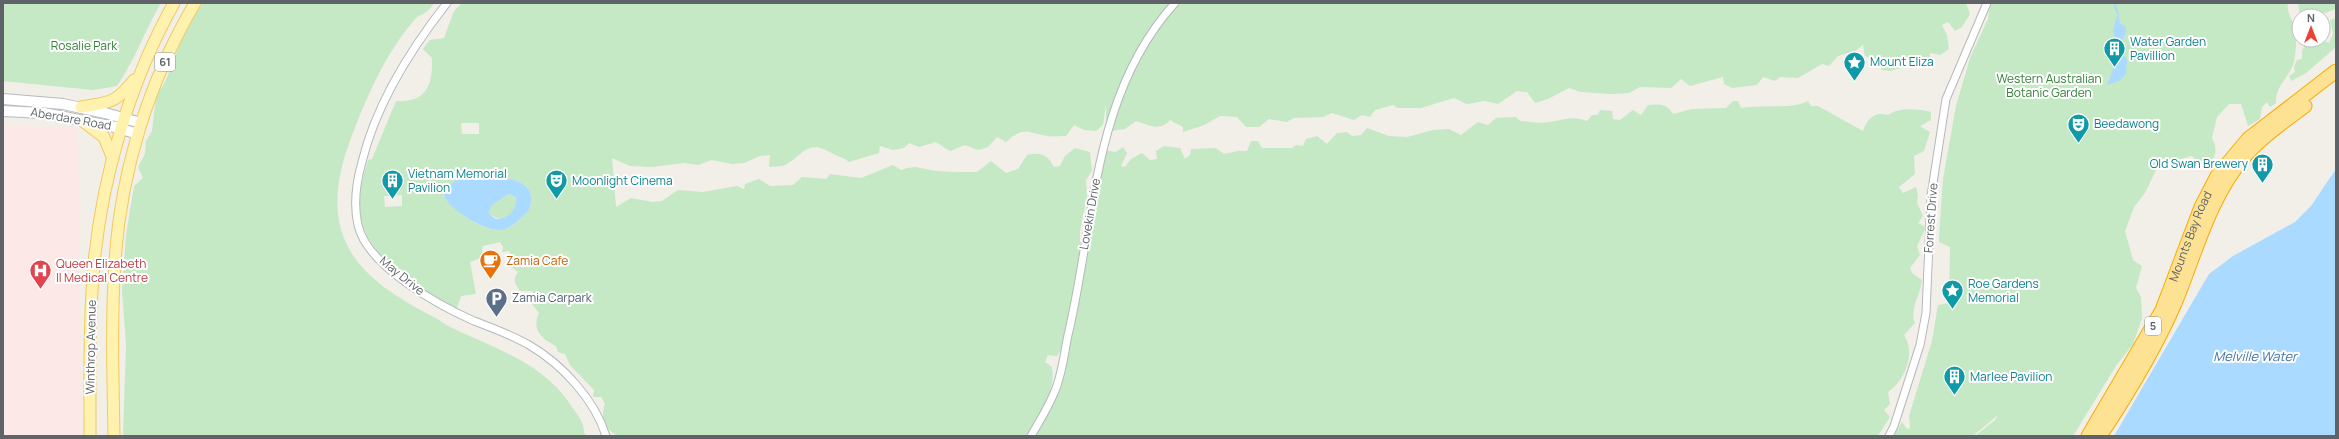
<svg xmlns="http://www.w3.org/2000/svg" width="2339" height="439" font-family="Manrope,sans-serif">
	<rect width="100%" height="100%" fill="#f1efe8"/>
	<path fill="#fce8e6" d="M3 126 71 127 78 131 82 436H3Z"/>
	<g fill="#c5e8c5" fill-rule="evenodd">
		<path d="M3 3H161C145 30 135 60 117 86L93 90 3 81Z"/>
		<path d="M203 3H434C432 6 429 10 426 12 423 15 419 15 416 18 386 52 367 96 351 138 316 231 350 275 434 317 440 320 444 324 450 327 492 347 543 363 570 404 576 413 585 423 584 433L587 436H123L126 344 122 291 126 235 134 186 143 178 138 167 145 154 146 141 152 131 156 97 166 80 184 33Z"/>
		<path d="M462 3H1977H1966L1970 14 1962 27 1955 31 1948 22 1942 25 1947 35 1949 49 1940 55 1930 53V60C1920 65 1913 65 1904 59V67L1890 71 1882 70 1876 60 1865 56 1863 45 1855 51 1838 56 1829 66 1822 64 1798 78 1780 77 1775 81 1763 77 1757 85 1732 88 1724 84 1723 77 1690 86 1681 79 1671 88 1640 87 1629 93 1610 94 1581 92 1569 88 1548 99 1535 103 1527 92 1517 91 1498 104 1485 101 1467 104 1454 98 1421 108H1397L1393 105 1375 110 1370 117 1362 115 1354 120 1332 113 1323 117 1294 118 1287 122 1269 119 1259 127H1246L1237 117 1220 116 1204 125 1183 132V127L1170 120C1160 132 1149 125 1136 121L1125 129 1111 131 1106 123V104L1103 125 1096 131 1084 130 1074 125 1066 136C1060 136 1053 137 1047 136 1026 132 1024 126 1006 142L997 137 988 147 978 150 965 145 950 151 936 142 919 147 909 143 904 148 893 150 880 146 879 153 849 162C843 157 839 157 833 154 807 138 805 154 785 165 781 167 774 166 769 167L770 155 760 156 744 163 732 164 712 160 698 165 684 163 652 167 630 166 612 158 616 207 631 198 653 202 662 201 678 190 703 192 737 186 744 189 745 184 759 179 770 186 793 185 802 177 826 179 830 174 861 178 893 165 901 170C915 164 922 169 937 171 947 172 966 172 977 172L991 161 1006 173 1018 169 1027 155C1040 152 1047 154 1054 167L1060 166 1065 156 1075 148 1090 152 1092 171 1086 180 1087 197 1080 231V259L1066 342 1057 356 1048 355 1045 362 1052 367C1056 393 1039 414 1026 436H618C604 429 600 418 605 404L601 397H593L594 390 570 365 565 354 558 352 556 346C542 339 531 330 539 313L532 304 535 295 532 291H520C514 283 513 279 518 272L511 267 512 256 509 251 502 252 503 247 500 242 483 246 482 251 486 256 470 262 476 294 461 296 457 308C440 304 425 292 412 282 363 246 349 220 368 160L372 159 396 101C427 103 433 84 432 58L423 49 430 40 444 38 454 11ZM461 123H479V134H462ZM477 175C500 178 541 175 529 210 523 215 518 223 510 227 488 238 456 212 444 195 448 180 464 177 477 175ZM402 195V206L385 207 384 196Z"/>
		<path d="M1990 3H2288C2286 13 2293 20 2295 29 2297 37 2296 53 2294 61 2291 77 2275 84 2276 103L2270 107 2267 102 2262 107 2260 119 2248 126 2241 104H2229L2217 117 2212 138C2219 152 2215 159 2204 168L2192 156 2170 162 2165 167 2157 168 2145 193 2134 207 2125 231 2133 260 2142 266 2136 288 2141 297 2142 318 2133 344 2116 366 2073 436H1975L1995 420 1998 415 1973 436H1894L1902 422 1907 429 1910 428 1909 416 1932 341 1938 305 1949 303 1950 247 1939 242V238L1943 179 1956 106 1970 58 1988 19Z"/>
		<path d="M2298 3H2336V9L2317 16H2300Z"/>
		<path d="M2336 18V47L2306 73 2291 81 2289 76 2295 72 2294 67 2297 60 2302 59V51L2306 42 2322 40 2329 43 2333 34 2330 20Z"/>
		<path d="M1733 101H1738L1741 108C1762 104 1791 110 1808 101L1811 106H1818L1863 131C1867 120 1874 111 1888 115 1900 107 1917 109 1931 112V120L1920 126 1930 132 1924 151 1914 156 1915 174 1899 187 1903 193 1916 187 1918 195 1917 203 1923 216 1918 223 1926 227 1917 246 1920 255 1910 268 1912 273 1922 280C1921 294 1909 310 1915 323L1904 335C1916 352 1905 381 1888 392L1890 404 1884 410 1890 417 1878 436H1034L1040 428 1070 346 1078 309 1097 180 1101 165 1098 155 1103 150 1116 152 1123 147 1127 153 1121 166 1125 167 1131 159 1142 153 1150 160 1157 159 1156 151 1164 146 1180 148 1185 159 1190 155 1191 149 1216 148 1224 154 1238 151H1247L1251 141H1258L1262 148H1292L1296 145 1303 146 1306 139 1317 136 1327 144 1337 133 1347 132 1352 136 1361 135 1367 128 1389 136 1407 137 1433 130 1449 129 1461 135 1478 122 1488 125 1496 118 1516 117 1520 121C1529 121 1540 124 1549 122 1564 120 1571 115 1587 121L1592 115H1598L1600 110 1612 111 1613 119 1620 120 1633 110 1641 115 1648 105C1660 104 1666 103 1673 114L1692 109 1726 108Z"/>
		<path d="M509 194 516 197C519 210 504 225 491 215L489 212 492 205Z"/>
	</g>
	<g fill="#aadaff" fill-rule="evenodd">
		<path d="M2118 14 2120 23 2126 27C2126 34 2124 38 2120 43L2116 44 2113 29Z"/>
		<path d="M2120 52 2127 59 2126 74 2119 81 2107 85 2114 67 2121 60Z"/>
		<path d="M2336 169V436H2114L2209 274 2233 256 2295 222 2311 206Z"/>
		<path d="M477 175C500 178 541 175 529 210 521 218 513 228 501 230 486 232 448 209 444 195 448 180 464 177 477 175ZM509 194 516 197C519 213 496 228 489 212L492 205Z"/>
	</g>
	<g fill="none" stroke-linecap="round" stroke-linejoin="round">
		<g stroke="#aadaff" stroke-width="2">
			<path d="M2114 3 2118 14"/>
			<path d="M2118 44 2120 52"/>
		</g>
		<defs>
			<g id="street">
				<path d="M447 3C410 50 376 104 362 162 356 183 353 203 358 225 367 266 438 305 474 321 492 328 512 335 529 345 562 364 595 400 606 436"/>
				<path d="M1031 436C1039 422 1048 408 1054 393 1062 376 1064 354 1068 335 1095 222 1092 94 1175 3"/>
				<path d="M1889 436 1894 426 1920 345 1926 313 1931 196 1946 99 1987 3"/>
			</g>
			<g id="secondary">
				<path d="M3 99 63 104 105 113 141 123"/>
				<path d="M3 111 44 113 115 127 138 134"/>
			</g>
			<g id="primary">
				<path d="M81 107C110 102 115 104 134 80"/>
				<path d="M84 122 104 137 113 159"/>
				<path d="M90 436C90 379 89 320 94 263 103 173 130 82 174 3"/>
				<path d="M114 436C113 378 111 319 115 261 121 170 149 81 195 3"/>
			</g>
			<g id="highway">
				<path id="s1" d="M2088 436 2162 310 2201 207 2217 176 2248 139 2336 71"/>
				<path d="M2100 436C2128 394 2156 348 2176 301 2196 252 2210 196 2246 155 2263 136 2285 121 2305 106"/>
			</g>
		</defs>
		<use href="#street" stroke="#b5b8bc" stroke-width="9"/>
		<use href="#secondary" stroke="#b6babf" stroke-width="12"/>
		<use href="#primary" stroke="#f2c960" stroke-width="13"/>
		<use href="#highway" stroke="#f9ab00" stroke-width="15"/>
		<use href="#street" stroke="#fff" stroke-width="7"/>
		<use href="#secondary" stroke="#fff" stroke-width="10"/>
		<use href="#primary" stroke="#fff2af" stroke-width="11"/>
		<use href="#highway" stroke="#fde293" stroke-width="13"/>
	</g>
	<defs>
		<symbol id="building-pin" viewBox="-11 -11 22 30"><path d="M0 17L-7.5 6A9.5 9.5 0 1 1 7.5 6Z" fill="#0f9aa8" stroke="#fff"/><path d="M-4-6H4V6H1V3H-1V6H-4ZM-2.5-4.3h1.7v1.8h-1.7ZM.8-4.3h1.7v1.8H.8ZM-2.5-1h1.7V.8h-1.7ZM.8-1h1.7V.8H.8Z" fill="#fff"/></symbol>
		<symbol id="sight-pin" viewBox="-11 -11 22 30"><path d="M0 17L-7.5 6A9.5 9.5 0 1 1 7.5 6Z" fill="#0f9aa8" stroke="#fff"/><path d="M0-6L1.8-2.2L6-1.7L2.9 1.2L3.7 5.4L0 3.3L-3.7 5.4L-2.9 1.2L-6-1.7L-1.8-2.2Z" fill="#fff"/></symbol>
		<symbol id="theatre-pin" viewBox="-11 -11 22 30"><path d="M0 17L-7.5 6A9.5 9.5 0 1 1 7.5 6Z" fill="#0f9aa8" stroke="#fff"/><path d="M-5-5.5Q0-4 5-5.5V0Q5 5 0 6Q-5 5-5 0ZM-3.3-2.5H-1v1.5H-3.3ZM1-2.5H3.3v1.5H1ZM-2.8 1Q0 5.5 2.8 1Z" fill="#fff"/></symbol>
		<symbol id="cafe-pin" viewBox="-11 -11 22 30"><path d="M0 17L-7.5 6A9.5 9.5 0 1 1 7.5 6Z" fill="#e8710a" stroke="#fff"/><path d="M-5.5-4.5H6V0H3Q3 3.5 0 3.5H-2.5Q-5.5 3.5-5.5 0ZM3-3.2v2h1.7v-2ZM-6 4.5H4V6H-6Z" fill="#fff"/></symbol>
		<symbol id="hospital-pin" viewBox="-11 -11 22 30"><path d="M0 17L-7.5 6A9.5 9.5 0 1 1 7.5 6Z" fill="#e0444e" stroke="#fff"/><path d="M-5-5h3v3.5h4V-5h3V5h-3V1.5h-4V5h-3Z" fill="#fff"/></symbol>
		<symbol id="parking-pin" viewBox="-11 -11 22 30"><path d="M0 17L-7.5 6A9.5 9.5 0 1 1 7.5 6Z" fill="#5c6f8a" stroke="#fff"/><path d="M-3.5-5.5H1a3.5 3.5 0 0 1 0 7H-1V5.5H-3.5ZM-1-3.4V-.6H.8a1.4 1.4 0 0 0 0-2.8Z" fill="#fff"/></symbol>
	</defs>
	<g fill-rule="evenodd">
		<use href="#building-pin" x="2102" y="36" width="25" height="34"/>
		<use href="#sight-pin" x="1842" y="50" width="25" height="34"/>
		<use href="#theatre-pin" x="2066" y="112" width="25" height="34"/>
		<use href="#building-pin" x="2250" y="152" width="25" height="34"/>
		<use href="#building-pin" x="380" y="168" width="25" height="34"/>
		<use href="#theatre-pin" x="544" y="168" width="25" height="34"/>
		<use href="#cafe-pin" x="478" y="248" width="25" height="34"/>
		<use href="#hospital-pin" x="28" y="258" width="25" height="34"/>
		<use href="#sight-pin" x="1940" y="278" width="25" height="34"/>
		<use href="#parking-pin" x="484" y="286" width="25" height="34"/>
		<use href="#building-pin" x="1942" y="364" width="25" height="34"/>
	</g>
	<g text-anchor="middle" stroke-width="4" stroke-linejoin="round" paint-order="stroke">
		<g fill="#fff" stroke="#8f9295" stroke-width="1">
			<rect x="155" y="53" width="20" height="18" rx="3"/>
			<rect x="2145" y="317" width="16" height="18" rx="3"/>
		</g>
		<g font-size="11" font-weight="bold" fill="#5f6368">
			<text x="165" y="66">61</text>
			<text x="2153" y="330">5</text>
		</g>
		<g font-size="12" fill="#0d838f" stroke="#fff" text-anchor="start">
			<text x="2130" y="46">Water Garden<tspan x="2130" dy="14">Pavillion</tspan></text>
			<text x="1870" y="66">Mount Eliza</text>
			<text x="2094" y="128">Beedawong</text>
			<text x="2248" y="168" text-anchor="end">Old Swan Brewery</text>
			<text x="408" y="178">Vietnam Memorial<tspan x="408" dy="14">Pavilion</tspan></text>
			<text x="572" y="185">Moonlight Cinema</text>
			<text x="1968" y="288">Roe Gardens<tspan x="1968" dy="14">Memorial</tspan></text>
			<text x="1970" y="381">Marlee Pavilion</text>
		</g>
		<g font-size="12" fill="#348238" stroke="#fff">
			<text x="84" y="50">Rosalie Park</text>
			<text x="2049" y="83">Western Australian<tspan x="2049" dy="14">Botanic Garden</tspan></text>
		</g>
		<g font-size="12" fill="#5f6368" stroke="#fff">
			<text transform="translate(71 119) rotate(10)" y="4">Aberdare Road</text>
			<text transform="translate(1090 214) rotate(-80)" y="4">Lovekin Drive</text>
			<text transform="translate(1931 218) rotate(-86)" y="4">Forrest Drive</text>
			<text dy="4" stroke="none"><textPath href="#s1" startOffset="225">Mounts Bay Road</textPath></text>
			<text transform="translate(402 276) rotate(39)" y="4">May Drive</text>
			<text transform="translate(91 347) rotate(-89)" y="4">Winthrop Avenue</text>
		</g>
		<g font-size="12" fill="#c56008" stroke="#fff" text-anchor="start">
			<text x="506" y="265">Zamia Cafe</text>
		</g>
		<g font-size="12" fill="#be3a42" stroke="#fff" text-anchor="start">
			<text x="56" y="268">Queen Elizabeth<tspan x="56" dy="14">II Medical Centre</tspan></text>
		</g>
		<g font-size="12" fill="#4e5e75" stroke="#fff" text-anchor="start">
			<text x="512" y="302">Zamia Carpark</text>
		</g>
		<g font-size="13" font-style="italic" fill="#4174aa" stroke="#fff">
			<text x="2255" y="361">Melville Water</text>
		</g>
	</g>
	<rect width="2339" height="439" fill="none" stroke="#5f6368" stroke-width="8"/>
	<g transform="translate(2311 28)"><circle r="19" fill="#ffffff" stroke="#bfc1c3"/>
	<path d="M0-3L7 15L0 10L-7 15Z" fill="#ea4335"/>
	<text y="-6" font-size="11" font-weight="bold" text-anchor="middle" fill="#5f6368">N</text>
	</g>
</svg>
